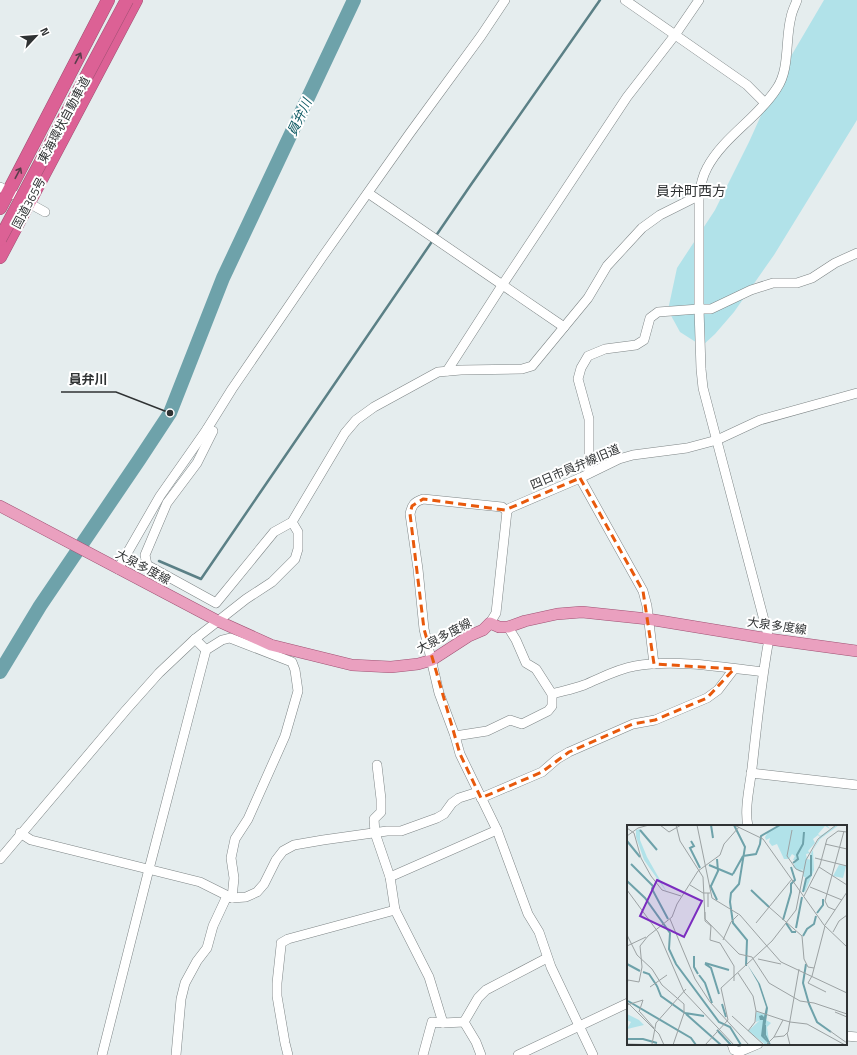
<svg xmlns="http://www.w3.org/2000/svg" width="857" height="1055" font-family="'Titillium Web','Noto Sans JP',sans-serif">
	<rect width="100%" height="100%" fill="#e5edee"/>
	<path fill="#b1e2e9" d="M824 0H857V120L774 255 734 312 715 334 702 346 680 332 668 310 677 268 715 210 749 142 777 80Z"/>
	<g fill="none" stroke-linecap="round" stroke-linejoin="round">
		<path stroke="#5b8086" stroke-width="2.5" d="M159 561 201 579 470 186 600 0"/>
		<path stroke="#6ea2aa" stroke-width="14" d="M0 672 40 606 139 460 170 413 223 278 354 0"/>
		<defs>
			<g id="minor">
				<path d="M625 0 747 85 765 103"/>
				<path d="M0 187 45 212"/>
				<path d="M368 193 564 327"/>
				<path d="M447 371 503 284 627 97 675 35 699 0"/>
				<path d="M207 429 213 431 197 463 167 503 145 555 147 565 216 603 274 532 292 522 345 433 356 420 374 407 438 372 461 370 522 369 532 366 588 298 607 266 642 228 660 215 694 198H699"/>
				<path d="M589 473V419L578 379 581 368 588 356 605 349 636 345 644 340 650 318 658 312 699 309H711L751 290 773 283H797L812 278 835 263 857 253"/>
				<path d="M580 478 643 591 647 606 654 664"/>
				<path d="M507 511 502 507 423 499C414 502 412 505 410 514L418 569 424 629 439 693 455 736 460 754 497 830 528 914 539 932 551 967 593 1055"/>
				<path d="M118 569 160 496 207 429 232 389 323 256 410 133 481 36 505 0"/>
				<path d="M490 623 496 613 507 511 510 508 580 478 619 459 633 455 687 448 717 440 760 420 857 393"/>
				<path d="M195 639 206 650 222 640 230 638 292 662 295 670 298 691 285 736 248 819 235 839 231 858 234 878 232 898"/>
				<path d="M552 694C562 691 574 689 584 685 601 678 617 669 635 666 674 659 723 667 763 672"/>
				<path d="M455 736 487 731 510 720 522 724 548 711 552 706V694L536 669 526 663 516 640 508 627"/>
				<path d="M377 765 381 799V812L374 819 375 833 390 877 395 910 429 977 443 1023"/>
				<path d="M751 773 857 785"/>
				<path d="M481 798 542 772 557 759 569 752 633 724 655 720 707 698 718 690 734 669"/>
				<path d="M748 826C744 810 750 785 752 768 757 724 761 681 769 639L703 388 701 369 699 309V198C700 188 702 177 707 168 723 137 758 118 777 88 790 69 785 39 791 17 792 11 795 6 797 0"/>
				<path d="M20 833 31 840 200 882 232 898 246 897 257 892 264 884 276 860 283 851 294 845 323 840 387 831H401L437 818 444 814 452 803 459 798 478 792"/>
				<path d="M0 859 126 710 159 673 195 639 218 621 246 599 272 582 295 559 298 549V532L292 522"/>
				<path d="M390 877 497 830"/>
				<path d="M464 1022 478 998 486 990 547 958"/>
				<path d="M464 1022 476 1042 481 1055"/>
				<path d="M846 1036 857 1037"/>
				<path d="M732 1044 734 1050 739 1052 758 1044"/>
				<path d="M102 1055 149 869 206 650"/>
				<path d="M176 1055 181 999 185 983 197 961 207 948 213 926 227 896"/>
				<path d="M288 1055 285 1043 277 996V983L281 946V943L288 939 395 910"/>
				<path d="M423 1055 432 1022 443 1023 464 1022"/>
				<path d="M518 1055 628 1003"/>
			</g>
			<path id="major" d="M0 506 218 621 271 645 352 665 391 667 418 664 432 660 469 636 483 630 490 623 499 627H508L525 621 557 614 582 612 648 619 769 639 857 651"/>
			<g id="highway">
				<path d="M0 208 108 0"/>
				<path d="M0 257 136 0"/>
			</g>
		</defs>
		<use href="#minor" stroke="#7e8586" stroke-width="10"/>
		<use href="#major" stroke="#9f5173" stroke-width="12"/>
		<use href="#highway" stroke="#9f5173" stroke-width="14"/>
		<use href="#minor" stroke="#fff" stroke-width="9"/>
		<use href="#major" stroke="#eaa0bf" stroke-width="11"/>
		<use href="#highway" stroke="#dc6195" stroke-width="13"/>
		<defs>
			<path id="highway-bridge" d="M0 239 127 0"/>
		</defs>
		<use href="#highway-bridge" stroke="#9f5173" stroke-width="14" stroke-linecap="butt"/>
		<use href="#highway-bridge" stroke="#dc6195" stroke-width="13"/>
	</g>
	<defs><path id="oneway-shaft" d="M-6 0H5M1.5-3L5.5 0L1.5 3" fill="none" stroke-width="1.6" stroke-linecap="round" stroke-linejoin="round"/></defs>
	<g stroke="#5a3e4c">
		<use href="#oneway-shaft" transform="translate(78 58) rotate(-62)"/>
		<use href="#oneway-shaft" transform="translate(18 173) rotate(-62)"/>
	</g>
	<path fill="none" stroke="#e8590c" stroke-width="3" stroke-dasharray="8 5" stroke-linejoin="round" d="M580 478 643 591 654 664 734 669 707 698 655 720 633 724 569 752 542 772 481 798 460 754 424 629 410 514 412 506 423 499 505 510Z"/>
	<g text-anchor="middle" stroke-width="4" stroke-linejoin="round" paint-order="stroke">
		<g font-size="12" fill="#2f3233" stroke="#fff">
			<text transform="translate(64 120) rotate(-62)" y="4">東海環状自動車道</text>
			<text transform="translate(29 203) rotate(-62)" y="4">国道365号</text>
			<text transform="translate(575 467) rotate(-23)" y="4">四日市員弁線旧道</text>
			<text transform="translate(143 567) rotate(28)" y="4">大泉多度線</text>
			<text transform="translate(777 626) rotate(8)" y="4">大泉多度線</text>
			<text transform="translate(444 636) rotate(-28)" y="4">大泉多度線</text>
		</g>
		<g font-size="13" font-style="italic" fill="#08555f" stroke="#fff">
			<text transform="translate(299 117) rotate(-65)" y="5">員弁川</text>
		</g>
		<g font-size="14" fill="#2f3233" stroke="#fff">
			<text x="691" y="196">員弁町西方</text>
		</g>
	</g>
	<g transform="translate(627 825)">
		<rect width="220" height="220" fill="#e5edee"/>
		<path d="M153 0H200L203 4 198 1 191 9 193 11 210 0H212L193 14 186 25 187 45 178 67 176 63 180 54 176 51V45L173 44 176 46 173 47 166 42 169 35H166L168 31 165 29 162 34H157L150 19 145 21 142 17 143 13 139 15 138 12 141 7ZM191 10 193 12 183 30 185 35 180 34 179 29 183 28 181 26 188 18 186 14ZM13 4V15L20 32 41 69 17 35 9 12V5ZM212 40 219 41 216 53 206 51ZM129 187 140 189 139 195 144 198 140 202 142 216 139 220 121 206 132 196 129 197ZM0 189 12 195 17 200 0 204 4 197 0 195Z" fill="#b1e2e9" fill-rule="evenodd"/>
		<path d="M120 139 133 159 141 183 137 210 141 218 134 211 136 195H133L132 191 135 190 137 192 139 182 131 158Z" fill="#6ea2aa"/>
		<path fill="none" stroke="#6ea2aa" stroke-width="2" d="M84 0 86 13M107 0 118 22 112 59 104 68 103 77 106 98 120 115 119 141M13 5 30 25M0 16 13 32M64 16 67 21 63 23 73 43M116 31 129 29 133 19 134 11 153 0M166 38 171 34 170 30 176 19 177 7M4 39 26 61 25 64 41 94M82 40 106 50M106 49 116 31M0 56 18 73 43 108 42 124 49 139 92 197 103 202 114 220M83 60 90 75M84 61 91 46 90 34M124 65 142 82M176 67 179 54 184 50V30M190 88 196 80V74M156 95 164 67V59L168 55 164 42M159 98 165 107H169M169 103 175 72M176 111 180 104 187 99 189 91M67 131V142L71 149M78 138 102 145M0 139 13 146M78 139 84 143 92 169M179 139 176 158 182 179 190 197 204 207M16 147 22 149 30 161M72 150 78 158 85 178M30 161 34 171 58 188 77 191M1 176 64 213 69 220M95 179 99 192M59 189 94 220M138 200V210L143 220M90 205 104 220M0 214H16L30 218"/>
		<path fill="none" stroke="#9ca2a3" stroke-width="1" d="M33 0 42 7 54 0M49 0 53 16 76 52 78 94 112 129 125 132 142 158 173 176 187 178 220 189M70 0 85 73 113 90 139 120M107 0 136 14 197 100 220 122M0 3 7 8 14 33 24 51 35 65 54 71M165 5 160 31 169 44 176 47M0 11 11 3 22 0M198 19 220 24M188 33 220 41M192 42 220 60M63 60 76 68H83M183 62 215 75M0 65 31 107 57 167 107 220M81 68V82M177 71 193 40 200 14 211 6 220 7M142 82 175 111 177 134 181 142 187 143M208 85 201 82 198 76 217 6M78 87V96L84 101 83 115 93 118 107 141V156M43 94 68 154 83 177 103 199M129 98 165 54M198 100 220 67M206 107 212 96 220 90M0 110 10 130 25 144 35 160 57 179V188L46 220M96 115 104 97 111 90M139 120 154 137 220 168M0 121 19 112M131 134 154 139M111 148 126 171 129 186M185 151 181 158 199 167M185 151 198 101M0 159 1 155 12 157 15 142 13 121 21 111 45 92 50 79 71 46 93 30 97 19 112 2M23 162 40 150M0 177 32 209 37 220M0 180 16 175 12 187M13 187 27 203M208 187 220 192M105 191 137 220M163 197 180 199 218 220M103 199 122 220M121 206 128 197 129 186 156 195M203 206 220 218M160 208 163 220M147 212 157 211 161 207 172 144M1 219 37 220M25 219 29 198 59 164M78 220 101 195 94 163 145 116 169 85 179 35 191 14 209 0M139 220 147 212 156 195 163 197"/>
		<path fill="#7b2cbf" fill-opacity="0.15" stroke="#7b2cbf" stroke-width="2" d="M30 55 75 76 57 112 13 91Z"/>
		<rect width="220" height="220" fill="none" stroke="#2f3233" stroke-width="2"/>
	</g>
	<path fill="none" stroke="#2f3233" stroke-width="1.5" d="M170 413L116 392H61"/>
	<circle fill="#2f3233" stroke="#fff" stroke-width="1.5" cx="170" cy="413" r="4"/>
	<g font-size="13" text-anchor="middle" font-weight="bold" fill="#2f3233" stroke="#fff" stroke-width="4" stroke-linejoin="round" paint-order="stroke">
		<text x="88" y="384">員弁川</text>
	</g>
	<g transform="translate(36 36) rotate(64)" stroke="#ffffff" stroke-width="3" paint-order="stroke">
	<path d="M0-3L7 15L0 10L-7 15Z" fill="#2f3233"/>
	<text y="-6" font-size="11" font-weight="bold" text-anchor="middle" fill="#2f3233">N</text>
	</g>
</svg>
